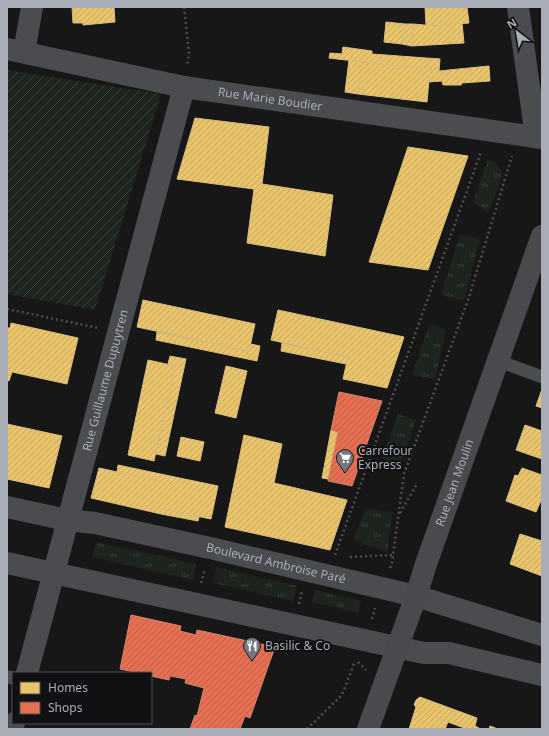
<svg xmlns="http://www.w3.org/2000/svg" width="549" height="736" font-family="'Noto Sans',sans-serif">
	<defs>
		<pattern id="grass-tufts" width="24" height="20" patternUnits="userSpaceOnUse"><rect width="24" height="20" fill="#1d241e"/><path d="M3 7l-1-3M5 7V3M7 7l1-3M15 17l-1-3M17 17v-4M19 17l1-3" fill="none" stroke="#3b413d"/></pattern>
		<pattern id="garden-furrows" width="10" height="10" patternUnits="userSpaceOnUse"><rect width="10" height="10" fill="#1d241e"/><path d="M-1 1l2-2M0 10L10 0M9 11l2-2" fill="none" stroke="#3b413d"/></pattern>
		<pattern id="homes-hatch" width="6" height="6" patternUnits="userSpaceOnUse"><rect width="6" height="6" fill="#e9c46a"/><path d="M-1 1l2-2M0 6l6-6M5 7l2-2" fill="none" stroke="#c4a760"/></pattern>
		<pattern id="shops-hatch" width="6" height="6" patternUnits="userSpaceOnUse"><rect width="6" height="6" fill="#e76f51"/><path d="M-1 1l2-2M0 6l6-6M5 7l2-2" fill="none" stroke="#ba604a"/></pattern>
	</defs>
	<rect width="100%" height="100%" fill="#171717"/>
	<g fill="url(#grass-tufts)">
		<path d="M488 159 495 162 503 173 488 213 473 202Z"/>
		<path d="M460 234 480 240 464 300 441 295Z"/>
		<path d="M429 325 446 329 435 379 412 375Z"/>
		<path d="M398 414 416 420 400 467 382 458Z"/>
		<path d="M365 509 393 512 387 552 354 540Z"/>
		<path d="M96 542 196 564 193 580 92 557Z"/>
		<path d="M216 567 297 586 293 601 213 583Z"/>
		<path d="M315 590 361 601 358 613 312 602Z"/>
	</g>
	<path fill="url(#garden-furrows)" d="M7 70 161 94 95 310 7 294Z"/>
	<g fill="url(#homes-hatch)" stroke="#d6bd81">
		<path d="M72 7H114L115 22 83 25V23H73Z"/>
		<path d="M425 7H433L435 26 426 25Z"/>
		<path d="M433 7H467L469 23 435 26Z"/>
		<path d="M386 22 405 24 402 44 384 42Z"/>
		<path d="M462 23 464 43 412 46 413 24 435 26Z"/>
		<path d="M405 24H413L412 46 402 44Z"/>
		<path d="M343 47 372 51V54L440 59 439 71 329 58 330 53 342 54Z"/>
		<path d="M349 60 362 62 358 94 345 92Z"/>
		<path d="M362 62 430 69 427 102 358 94Z"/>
		<path d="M489 66 490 81 462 83 461 85H443L442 81 429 82 430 69 439 71Z"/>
		<path d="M195 118 269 127 262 184 333 195 325 256 247 243 254 189 177 179Z"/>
		<path d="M408 147 468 156 428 270 369 262Z"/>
		<path d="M143 300 255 324 249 351 137 327Z"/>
		<path d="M278 310 404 337 387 388 343 379 348 357 271 340Z"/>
		<path d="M11 323 78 338 67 384 12 372 9 381 7 380V328H10Z"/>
		<path d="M157 332 249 351 251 344 260 346 257 361 156 340Z"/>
		<path d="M282 343 348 357 346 364 281 351Z"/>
		<path d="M170 356 186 359 165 456 156 454 175 366 168 364Z"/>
		<path d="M148 360 175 366 154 461 128 455Z"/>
		<path d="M226 366 247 371 236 418 215 413Z"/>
		<path d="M542 389V408L536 406Z"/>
		<path d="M7 424 62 436 49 488 7 479Z"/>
		<path d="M525 425 542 431V459L516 450Z"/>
		<path d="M331 430 338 432 328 479 322 478Z"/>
		<path d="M244 435 282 444 274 483 347 500 330 550 225 527Z"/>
		<path d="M181 437 204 442 200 461 177 456Z"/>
		<path d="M118 465 170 476 168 483 117 472Z"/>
		<path d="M99 468 168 483 170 476 218 486 211 519 162 509 161 514 91 498Z"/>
		<path d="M522 468 542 475V498L536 512 506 501 515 475 518 476Z"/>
		<path d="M162 509 199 517 198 521 161 514Z"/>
		<path d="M520 534 542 541V576L510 564Z"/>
		<path d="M420 697 477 718 475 726 479 728V729H467L415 710 416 707 414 705 416 700Z"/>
		<path d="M415 710 448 722 445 729H409Z"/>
		<path d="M490 726 498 729H489Z"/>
	</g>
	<g fill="url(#shops-hatch)" stroke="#d48270">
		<path d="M339 392 382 401 352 486 328 481 338 432 331 430Z"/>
		<path d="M131 615 181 626 180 631 196 635 197 630 275 647 250 718 245 716 240 729H190L195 715 197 716 204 688 185 683 186 679 170 676 169 680 151 676V673H139L120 669Z"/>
	</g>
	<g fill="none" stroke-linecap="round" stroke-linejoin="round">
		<g stroke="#4d4e52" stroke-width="2.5" stroke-dasharray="2 3" stroke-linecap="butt">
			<path d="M184 7 189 53 187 66"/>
			<path d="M7 309 98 328"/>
			<path d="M400 513 417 484"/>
			<path d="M335 555 481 152"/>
			<path d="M350 557 393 555"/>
			<path d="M390 568 392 563 404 474 468 300 512 156"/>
			<path d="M201 583 205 569"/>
			<path d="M299 604 302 591"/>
			<path d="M372 619 375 608"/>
			<path d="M358 662 366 670"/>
			<path d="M307 729 342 695 355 661"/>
		</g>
		<g stroke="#4b4c50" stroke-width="13">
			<path d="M496 360 542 377"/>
			<path d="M7 677 13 678"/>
		</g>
		<g stroke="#4b4c50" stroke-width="22">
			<path d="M518 7 536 137"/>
			<path id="s1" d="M7 49 184 87 542 138"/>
			<path d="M24 52 32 7"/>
			<path id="s2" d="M7 507 67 520 95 523 210 548 416 596 542 635"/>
			<path d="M7 563 424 653H449L542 675"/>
			<path id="s3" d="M27 673 184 87"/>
			<path d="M12 729 14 723"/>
		</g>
		<path stroke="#4a4a4e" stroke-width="22" id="s4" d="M368 729 416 596 426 564 542 236"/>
	</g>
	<defs>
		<symbol id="supermarket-pin" viewBox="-11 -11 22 30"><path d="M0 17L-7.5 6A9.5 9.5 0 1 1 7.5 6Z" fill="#757880" stroke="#111113"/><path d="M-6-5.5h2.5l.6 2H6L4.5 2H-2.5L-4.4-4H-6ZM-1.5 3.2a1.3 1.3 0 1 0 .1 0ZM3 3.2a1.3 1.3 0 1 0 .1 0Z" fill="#fff"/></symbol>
		<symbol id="restaurant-pin" viewBox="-11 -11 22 30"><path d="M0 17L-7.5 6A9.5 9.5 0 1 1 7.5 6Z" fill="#757880" stroke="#111113"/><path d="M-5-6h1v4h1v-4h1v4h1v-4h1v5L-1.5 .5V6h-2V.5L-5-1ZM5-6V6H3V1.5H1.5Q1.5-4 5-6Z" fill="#fff"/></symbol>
	</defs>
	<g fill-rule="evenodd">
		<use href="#supermarket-pin" x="335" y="448" width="20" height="27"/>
		<use href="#restaurant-pin" x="242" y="636" width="20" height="27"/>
	</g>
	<g text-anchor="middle" stroke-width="4" stroke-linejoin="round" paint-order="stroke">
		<g font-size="12" fill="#a8adb8" stroke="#111113">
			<text dy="4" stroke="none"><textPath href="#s1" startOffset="268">Rue Marie Boudier</textPath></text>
			<text dy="4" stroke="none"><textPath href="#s3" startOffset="303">Rue Guillaume Dupuytren</textPath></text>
			<text dy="4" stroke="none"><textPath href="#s4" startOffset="261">Rue Jean Moulin</textPath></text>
			<text dy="4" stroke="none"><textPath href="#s2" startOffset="275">Boulevard Ambroise Paré</textPath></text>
		</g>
		<g font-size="12" fill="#a8adb8" stroke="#111113" text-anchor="start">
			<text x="358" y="455">Carrefour<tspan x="358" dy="14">Express</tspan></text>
			<text x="265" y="650">Basilic &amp; Co</text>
		</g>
	</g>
	<rect width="549" height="736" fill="none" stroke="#a8adb8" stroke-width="16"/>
	<rect x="12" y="672" width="140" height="52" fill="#111113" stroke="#4d4f55"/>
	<rect x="20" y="682" width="20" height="12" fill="#e9c46a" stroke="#4d4f55"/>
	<text x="48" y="692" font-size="12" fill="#a8adb8">Homes</text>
	<rect x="20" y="702" width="20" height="12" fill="#e76f51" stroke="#4d4f55"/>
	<text x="48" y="712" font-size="12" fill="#a8adb8">Shops</text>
	<g transform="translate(517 32) rotate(329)" stroke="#111113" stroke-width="3" paint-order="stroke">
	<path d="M0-3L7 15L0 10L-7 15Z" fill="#a8adb8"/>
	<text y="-6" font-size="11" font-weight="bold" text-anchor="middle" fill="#a8adb8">N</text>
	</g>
</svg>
